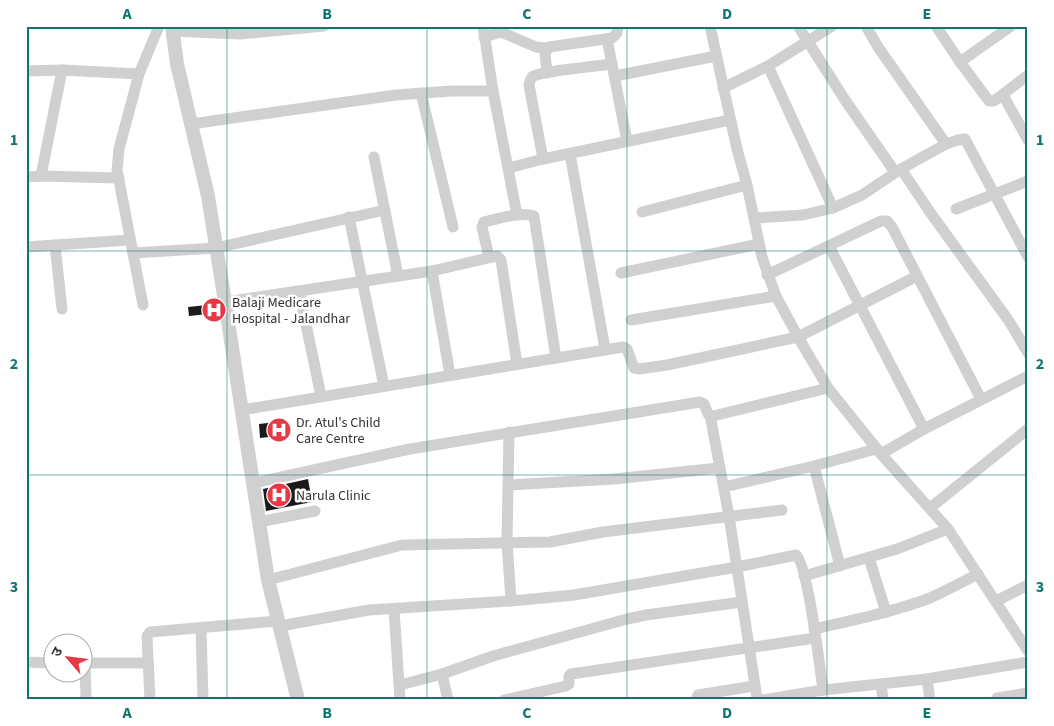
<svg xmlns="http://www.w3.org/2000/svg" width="1054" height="726" font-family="'Source Sans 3','Noto Sans Devanagari',sans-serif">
	<rect width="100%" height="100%" fill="#fff"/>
	<g fill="#1a1a1a">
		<path d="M217 304 218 313 189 316 188 307Z"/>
		<path d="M285 421 286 435 260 438 259 424Z"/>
		<path d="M308 479 312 502 266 511 263 489Z"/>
	</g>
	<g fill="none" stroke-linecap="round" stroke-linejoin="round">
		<g stroke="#d0d0d0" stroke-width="11">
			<path d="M483 26 493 91 517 215"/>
			<path d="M710 26 737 149 747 185 762 257 776 296 798 337 828 388 881 454 948 529 1028 651"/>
			<path d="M798 26 845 100 895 172"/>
			<path d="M866 26 878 47 946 144"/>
			<path d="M936 26 960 62 989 101H994L1028 75"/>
			<path d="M173 31 240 34 324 26"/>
			<path d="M484 37 501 32 536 47 546 48"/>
			<path d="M607 39 627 141"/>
			<path d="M960 62 1011 26"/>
			<path d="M768 66 833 208"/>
			<path d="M26 71 62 70 139 74"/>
			<path d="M547 73 545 53 549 47 612 38 617 33 618 26"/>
			<path d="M615 76 716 56"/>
			<path d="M723 88 768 66 832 26"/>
			<path d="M421 93 453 227"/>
			<path d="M1003 95 1028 140"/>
			<path d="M191 124 396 95 451 91H493"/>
			<path d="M570 154 605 349"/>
			<path d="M374 157 398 276"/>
			<path d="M543 159 529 85C530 81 530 80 532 77 540 71 599 66 612 64"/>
			<path d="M509 168 543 159 730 120"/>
			<path d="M901 169 932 215 1009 321 1028 353"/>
			<path d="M41 176 62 70"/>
			<path d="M26 177 41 176 119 178"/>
			<path d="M956 209 1028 181"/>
			<path d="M642 212 747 185"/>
			<path d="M349 217 384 386"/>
			<path d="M754 218 803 215 833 208 862 195 901 169 946 144 958 140 965 139 1028 257"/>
			<path d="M55 245 62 309"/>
			<path d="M829 246 924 429"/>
			<path d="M26 247 130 240"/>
			<path d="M133 253 216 248 385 210"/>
			<path d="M489 257 482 227 484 222C498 219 521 211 534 216L556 358"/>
			<path d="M432 271 450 375"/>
			<path d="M621 273 759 244"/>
			<path d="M767 275 881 221H887L892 227 981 399"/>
			<path d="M299 291 321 396"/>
			<path d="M225 302 432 271 497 256 501 260 517 364"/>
			<path d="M143 305 117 170 119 149 139 74 159 26"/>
			<path d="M631 320 776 296"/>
			<path d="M242 410 623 347 627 349 634 368 639 369 667 365 798 337 917 276"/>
			<path d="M710 415 729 516 757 698 762 700 823 690 927 679 1028 662"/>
			<path d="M509 432 507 542 511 601"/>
			<path d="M881 454 924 429 1028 376"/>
			<path d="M814 466 840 566"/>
			<path d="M253 483 410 449 700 402 704 404 708 414 713 416 828 388"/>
			<path d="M509 485 614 479 719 468"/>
			<path d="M724 487 814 466 876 449"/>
			<path d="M930 508 1028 429"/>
			<path d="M259 522 315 511"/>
			<path d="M869 558 886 612"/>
			<path d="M804 576 897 549 948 529"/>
			<path d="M268 580 402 545 550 542 603 532 782 510"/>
			<path d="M996 601 1028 585"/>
			<path d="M394 609 400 700"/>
			<path d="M280 626 369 610 511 601 574 595 737 567 796 555C808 565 820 669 823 690"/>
			<path d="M201 628 203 700"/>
			<path d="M814 629C853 620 893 612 930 598 946 591 962 582 978 574"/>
			<path d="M26 662 52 663"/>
			<path d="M82 663H148"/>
			<path d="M85 663 86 700"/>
			<path d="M442 674 448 700"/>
			<path d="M927 679 930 700"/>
			<path d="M881 684 883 700"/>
			<path d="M400 685 442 674 493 656 627 619 646 615 742 602"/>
			<path d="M997 698 1028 693"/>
			<path d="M150 700 147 636 150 632 278 621"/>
			<path d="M504 700 566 686 569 684V676L571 674 815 638"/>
			<path d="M696 700 698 695 754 686"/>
		</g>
		<path stroke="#d0d0d0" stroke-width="14" d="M172 26 177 64 208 196 225 302 268 580 298 700"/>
	</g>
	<path fill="none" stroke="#0f766e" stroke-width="1" stroke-opacity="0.55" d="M227 26V700M427 26V700M627 26V700M827 26V700M26 251H1028M26 475H1028"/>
	<defs>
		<symbol id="hospital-disc" viewBox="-11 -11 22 22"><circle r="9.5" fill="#e63946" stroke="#fff"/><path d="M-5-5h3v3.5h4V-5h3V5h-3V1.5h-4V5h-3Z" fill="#fff"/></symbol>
	</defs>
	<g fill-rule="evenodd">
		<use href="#hospital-disc" x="200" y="296" width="28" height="28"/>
		<use href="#hospital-disc" x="265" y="416" width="28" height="28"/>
		<use href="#hospital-disc" x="265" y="481" width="28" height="28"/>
	</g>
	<g text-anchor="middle" stroke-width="5" stroke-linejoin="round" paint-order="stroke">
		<g font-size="14" fill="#333" stroke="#fff" text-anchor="start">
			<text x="232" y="307">Balaji Medicare<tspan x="232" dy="16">Hospital - Jalandhar</tspan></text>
			<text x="296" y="427">Dr. Atul's Child<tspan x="296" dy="16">Care Centre</tspan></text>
			<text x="296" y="500">Narula Clinic</text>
		</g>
	</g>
	<rect width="1054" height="726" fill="none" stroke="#ffffff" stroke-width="55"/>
	<g transform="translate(68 658) rotate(298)"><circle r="24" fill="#ffffff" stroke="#adadad"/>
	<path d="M0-4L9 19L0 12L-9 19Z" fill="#e63946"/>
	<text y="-8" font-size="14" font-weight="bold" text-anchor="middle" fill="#333333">उ</text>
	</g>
	<rect x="28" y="28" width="998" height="670" fill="none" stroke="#0f766e" stroke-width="2"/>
	<g font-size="16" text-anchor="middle" font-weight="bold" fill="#0f766e">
		<text x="127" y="19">A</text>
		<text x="327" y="19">B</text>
		<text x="527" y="19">C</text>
		<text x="727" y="19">D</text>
		<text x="927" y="19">E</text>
		<text x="14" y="145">1</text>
		<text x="1040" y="145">1</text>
		<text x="14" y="369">2</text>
		<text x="1040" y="369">2</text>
		<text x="14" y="592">3</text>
		<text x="1040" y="592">3</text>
		<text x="127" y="718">A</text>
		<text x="327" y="718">B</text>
		<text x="527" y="718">C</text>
		<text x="727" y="718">D</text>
		<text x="927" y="718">E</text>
	</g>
</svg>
